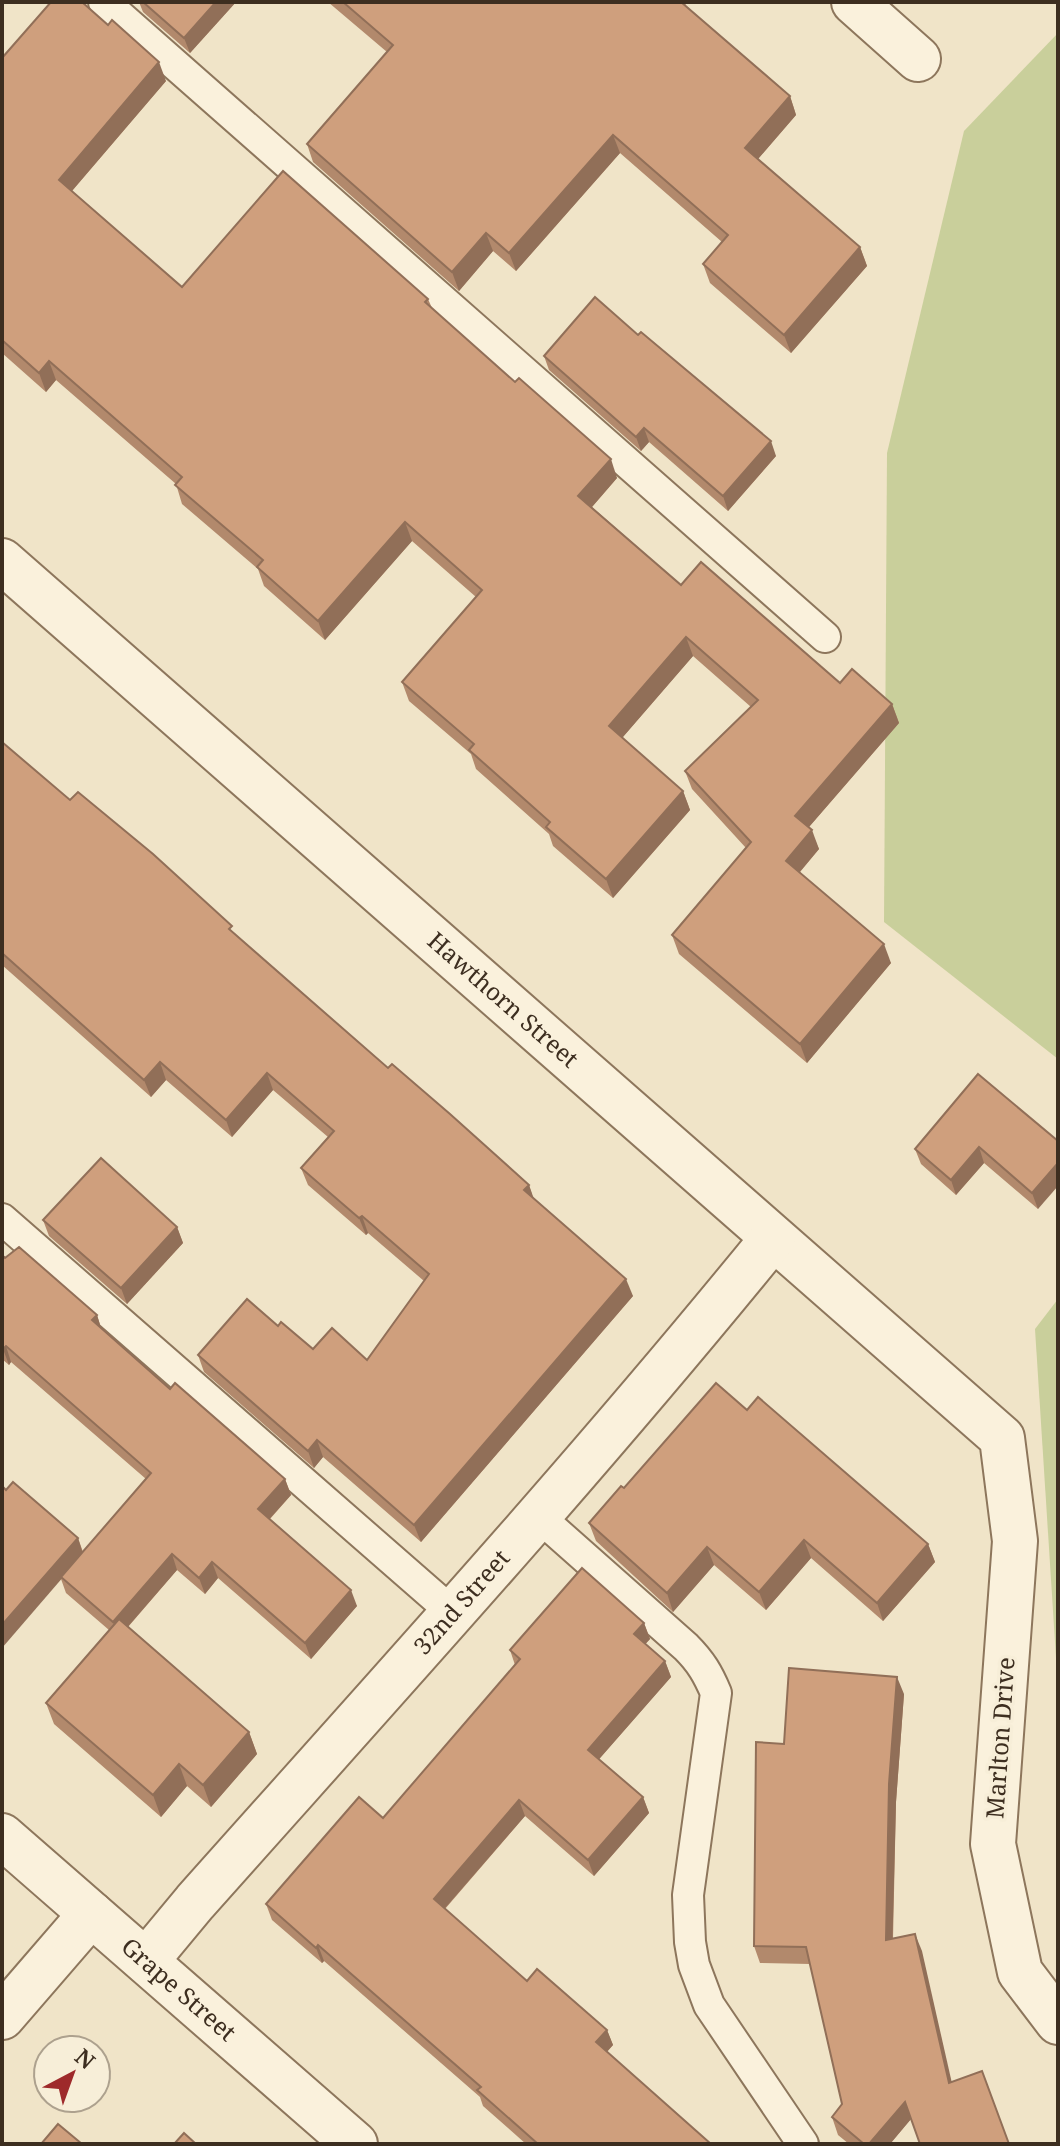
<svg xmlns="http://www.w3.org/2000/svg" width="1060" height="2146" font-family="'Noto Serif',serif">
	<rect width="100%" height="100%" fill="#f0e4c8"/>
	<g fill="#c9cf9b">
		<path d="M1058 33V1059L884 922 887 453 964 131Z"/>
		<path d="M1058 1299V1689L1035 1329Z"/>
	</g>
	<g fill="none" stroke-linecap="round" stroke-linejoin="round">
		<defs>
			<g id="lane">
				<path d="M104 2 825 637"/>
				<path d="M2 1219 453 1613"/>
				<path d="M537 1515 686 1647C701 1662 708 1674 716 1693L688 1895 690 1942 694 1965 709 2005 803 2144"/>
			</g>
			<g id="street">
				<path d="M854 2 918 59"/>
				<path id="s1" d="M2 561 1002 1438 1015 1541 993 1844 1020 1972 1058 2022"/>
				<path id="s2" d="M2 1836 355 2144"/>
				<path id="s3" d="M146 1961 195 1902C390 1683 588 1466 773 1238"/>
				<path d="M2 2017 91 1914"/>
			</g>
		</defs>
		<use href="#lane" stroke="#8d765c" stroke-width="34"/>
		<use href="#street" stroke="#8d765c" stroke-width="48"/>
		<use href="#lane" stroke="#faf1dc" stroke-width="30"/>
		<use href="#street" stroke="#faf1dc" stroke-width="44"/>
	</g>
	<g fill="#b2896c">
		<path d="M139 2H236L190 53 143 12Z"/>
		<path d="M328 2H685L686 6 790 96 796 115 758 159 860 247 867 266 791 353 710 283 703 264 722 242 620 153 516 271 493 251 459 291 313 162 307 144 387 52Z"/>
		<path d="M2 58 166 81 72 191 182 287 428 299 432 308 617 478 592 507 681 585 840 683 892 704 899 723 809 827 819 849 800 872 891 963 807 1063 679 954 672 935 746 848 692 789 685 771 751 707 693 656 622 738 683 791 690 810 613 898 553 846 549 834 476 769 471 754 409 701 402 682 476 597 412 541 325 640 264 586 258 569 182 504 176 484 56 380 46 392 2 353Z"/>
		<path d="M544 356 776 456 728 511 649 442 641 451 549 370Z"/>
		<path d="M2 742 70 800 235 935 388 1068 529 1185 533 1198 633 1296 421 1542 323 1457 314 1468 204 1372 198 1355 278 1326 313 1349 367 1360 424 1281 368 1233 366 1235 308 1185 301 1168 328 1137 273 1090 232 1137 166 1080 151 1097 2 965Z"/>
		<path d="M1058 1141 1038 1209 984 1163 956 1195 921 1164 915 1149Z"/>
		<path d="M43 1220 177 1227 183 1243 127 1304 49 1236Z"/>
		<path d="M2 1255 97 1315 101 1328 170 1389 285 1479 291 1495 270 1519 357 1606 311 1659 218 1578 205 1594 177 1570 128 1627 249 1732 257 1754 211 1807 187 1786 161 1817 54 1724 46 1703 109 1630 66 1593 61 1579 78 1538 83 1552 146 1479 11 1362 9 1365 2 1359Z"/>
		<path d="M747 1410 928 1544 935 1562 883 1621 811 1558 766 1610 714 1565 673 1612 596 1541 589 1523 624 1488Z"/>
		<path d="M644 1623 650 1639 645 1644 665 1661 671 1677 599 1759 643 1797 649 1813 594 1876 525 1816 445 1909 527 1981 607 2030 613 2045 607 2052 711 2144H526L483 2106 480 2097 324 1961 322 1963 272 1920 266 1904 383 1818 515 1665 510 1650Z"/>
		<path d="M904 1694 896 1802 893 1939 922 1951 911 2119 890 2144H849L838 2135 832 2117 842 2104 810 1964 760 1963 754 1946 784 1744Z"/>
	</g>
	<g fill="#916f58">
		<path d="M216 2H236L190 53 184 38Z"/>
		<path d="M159 62 166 81 65 199 59 180Z"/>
		<path d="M790 96 796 115 752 166 745 148Z"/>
		<path d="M613 135 620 153 516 271 509 253Z"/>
		<path d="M486 233 493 251 459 291 452 272Z"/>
		<path d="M860 247 867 266 791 353 784 335Z"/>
		<path d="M49 361 56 380 46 392 39 373Z"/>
		<path d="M644 428 649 442 641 451 636 437Z"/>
		<path d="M771 441 776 456 728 511 723 496Z"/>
		<path d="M611 459 617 478 585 515 578 496Z"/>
		<path d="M405 522 412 541 325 640 318 621Z"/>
		<path d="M686 637 693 656 616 745 609 726Z"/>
		<path d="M892 704 899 723 802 835 795 816Z"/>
		<path d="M683 791 690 810 613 898 606 879Z"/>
		<path d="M812 830 819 849 793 880 786 861Z"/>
		<path d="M884 944 891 963 807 1063 800 1044Z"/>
		<path d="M160 1062 166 1080 151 1097 144 1080Z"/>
		<path d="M267 1073 273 1090 232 1137 226 1120Z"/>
		<path d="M979 1147 984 1163 956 1195 951 1180Z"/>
		<path d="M1058 1163V1186L1038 1209 1032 1193Z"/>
		<path d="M529 1185 535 1202 524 1190Z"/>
		<path d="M362 1216 368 1233 366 1235 359 1218Z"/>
		<path d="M177 1227 183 1243 127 1304 121 1288Z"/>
		<path d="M626 1279 633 1296 421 1542 414 1525Z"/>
		<path d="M97 1315 102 1331 92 1320Z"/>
		<path d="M6 1346 11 1362 9 1365 3 1349Z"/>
		<path d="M317 1440 323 1457 314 1468 308 1451Z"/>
		<path d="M285 1479 291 1495 264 1525 258 1509Z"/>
		<path d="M78 1538 83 1554 2 1648V1625Z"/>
		<path d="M804 1540 811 1558 766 1610 759 1592Z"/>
		<path d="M928 1544 935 1562 883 1621 877 1603Z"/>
		<path d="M707 1547 714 1565 673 1612 667 1593Z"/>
		<path d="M172 1554 177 1570 118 1638 113 1622Z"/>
		<path d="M212 1562 218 1578 205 1594 199 1578Z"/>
		<path d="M351 1590 357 1606 311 1659 305 1643Z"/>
		<path d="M644 1623 650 1639 640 1650 634 1634Z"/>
		<path d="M665 1661 671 1677 594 1765 588 1750Z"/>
		<path d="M897 1677 904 1694 896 1802 892 1958 886 1940 889 1784Z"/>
		<path d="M249 1732 257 1754 211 1807 203 1785Z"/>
		<path d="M179 1764 187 1786 161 1817 153 1795Z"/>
		<path d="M643 1797 649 1813 594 1876 588 1860Z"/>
		<path d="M519 1800 525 1816 439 1915 434 1899Z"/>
		<path d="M915 1934 922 1951 956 2101 949 2083Z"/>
		<path d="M318 1945 324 1961 322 1963 316 1948Z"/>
		<path d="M607 2030 613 2045 601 2058 596 2042Z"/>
		<path d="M905 2102 911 2119 890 2144H869Z"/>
	</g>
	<g fill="#cf9f7d" stroke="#916f58" stroke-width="2">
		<path d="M51 2H82L108 25 112 20 159 62 59 180 182 287 283 171 428 299 425 302 515 382 519 378 611 459 578 496 681 585 701 562 840 683 852 669 892 704 795 816 812 830 786 861 884 944 800 1044 672 935 751 842 685 771 758 700 686 637 609 726 683 791 606 879 546 827 550 822 469 750 474 744 402 682 482 590 405 522 318 621 257 567 263 560 175 485 182 477 49 361 39 373 2 340V58Z"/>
		<path d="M143 2H216L184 38Z"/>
		<path d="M343 2H681L790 96 745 148 860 247 784 335 703 264 728 235 613 135 509 253 486 233 452 272 307 144 393 45Z"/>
		<path d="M595 297 638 335 641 332 771 441 723 496 644 428 636 437 544 356Z"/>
		<path d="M2 742 70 800 78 792 153 854 232 926 229 929 388 1068 392 1064 450 1114 529 1185 524 1190 626 1279 414 1525 317 1440 308 1451 198 1355 247 1299 278 1326 281 1322 313 1349 332 1328 367 1360 429 1274 362 1216 359 1218 301 1168 334 1131 267 1073 226 1120 160 1062 144 1080 2 953Z"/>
		<path d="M978 1074 1058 1141V1163L1032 1193 979 1147 951 1180 915 1149Z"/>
		<path d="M101 1158 177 1227 121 1288 43 1220Z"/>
		<path d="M19 1247 97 1315 92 1320 170 1389 175 1383 285 1479 258 1509 351 1590 305 1643 212 1562 199 1578 172 1554 113 1622 61 1577 151 1473 6 1346 3 1349 2 1348V1255L5 1258Z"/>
		<path d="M716 1383 747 1410 758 1397 928 1544 877 1603 804 1540 759 1592 707 1547 667 1593 589 1523 621 1486 624 1488Z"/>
		<path d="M13 1482 78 1538 2 1625V1486L6 1490Z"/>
		<path d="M582 1568 644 1623 634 1634 665 1661 588 1750 643 1797 588 1860 519 1800 434 1899 527 1981 537 1969 607 2030 596 2042 711 2144H538L477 2090 481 2087 318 1945 316 1948 266 1904 359 1797 383 1818 520 1659 510 1650Z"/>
		<path d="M119 1619 249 1732 203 1785 179 1764 153 1795 46 1703Z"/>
		<path d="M789 1668 897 1677 889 1784 886 1940 915 1934 949 2083 982 2071 1009 2144H920L905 2102 869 2144H864L832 2117 842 2104 806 1947 754 1946 756 1742 784 1744Z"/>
		<path d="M58 2124 82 2144H41Z"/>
		<path d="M184 2133 196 2144H174Z"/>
	</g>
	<g text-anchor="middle" stroke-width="7" stroke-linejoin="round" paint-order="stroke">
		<g font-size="24" fill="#3d2e20" stroke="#f7eed8">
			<text dy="8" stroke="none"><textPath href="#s1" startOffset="666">Hawthorn Street</textPath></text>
			<text dy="8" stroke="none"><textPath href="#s3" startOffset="478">32nd Street</textPath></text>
			<text transform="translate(1001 1738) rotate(-86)" y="8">Marlton Drive</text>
			<text dy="8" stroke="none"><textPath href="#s2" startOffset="234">Grape Street</textPath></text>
		</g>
	</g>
	<rect width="1060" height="2146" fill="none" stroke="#3d2e20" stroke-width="8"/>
	<g transform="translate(72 2074) rotate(41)"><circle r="38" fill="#f7eed8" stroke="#ada18e" stroke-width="2"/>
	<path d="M0-6L14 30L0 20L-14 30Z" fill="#9e2a2b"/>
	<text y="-12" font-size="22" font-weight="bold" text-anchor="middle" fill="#3d2e20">N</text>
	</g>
</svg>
